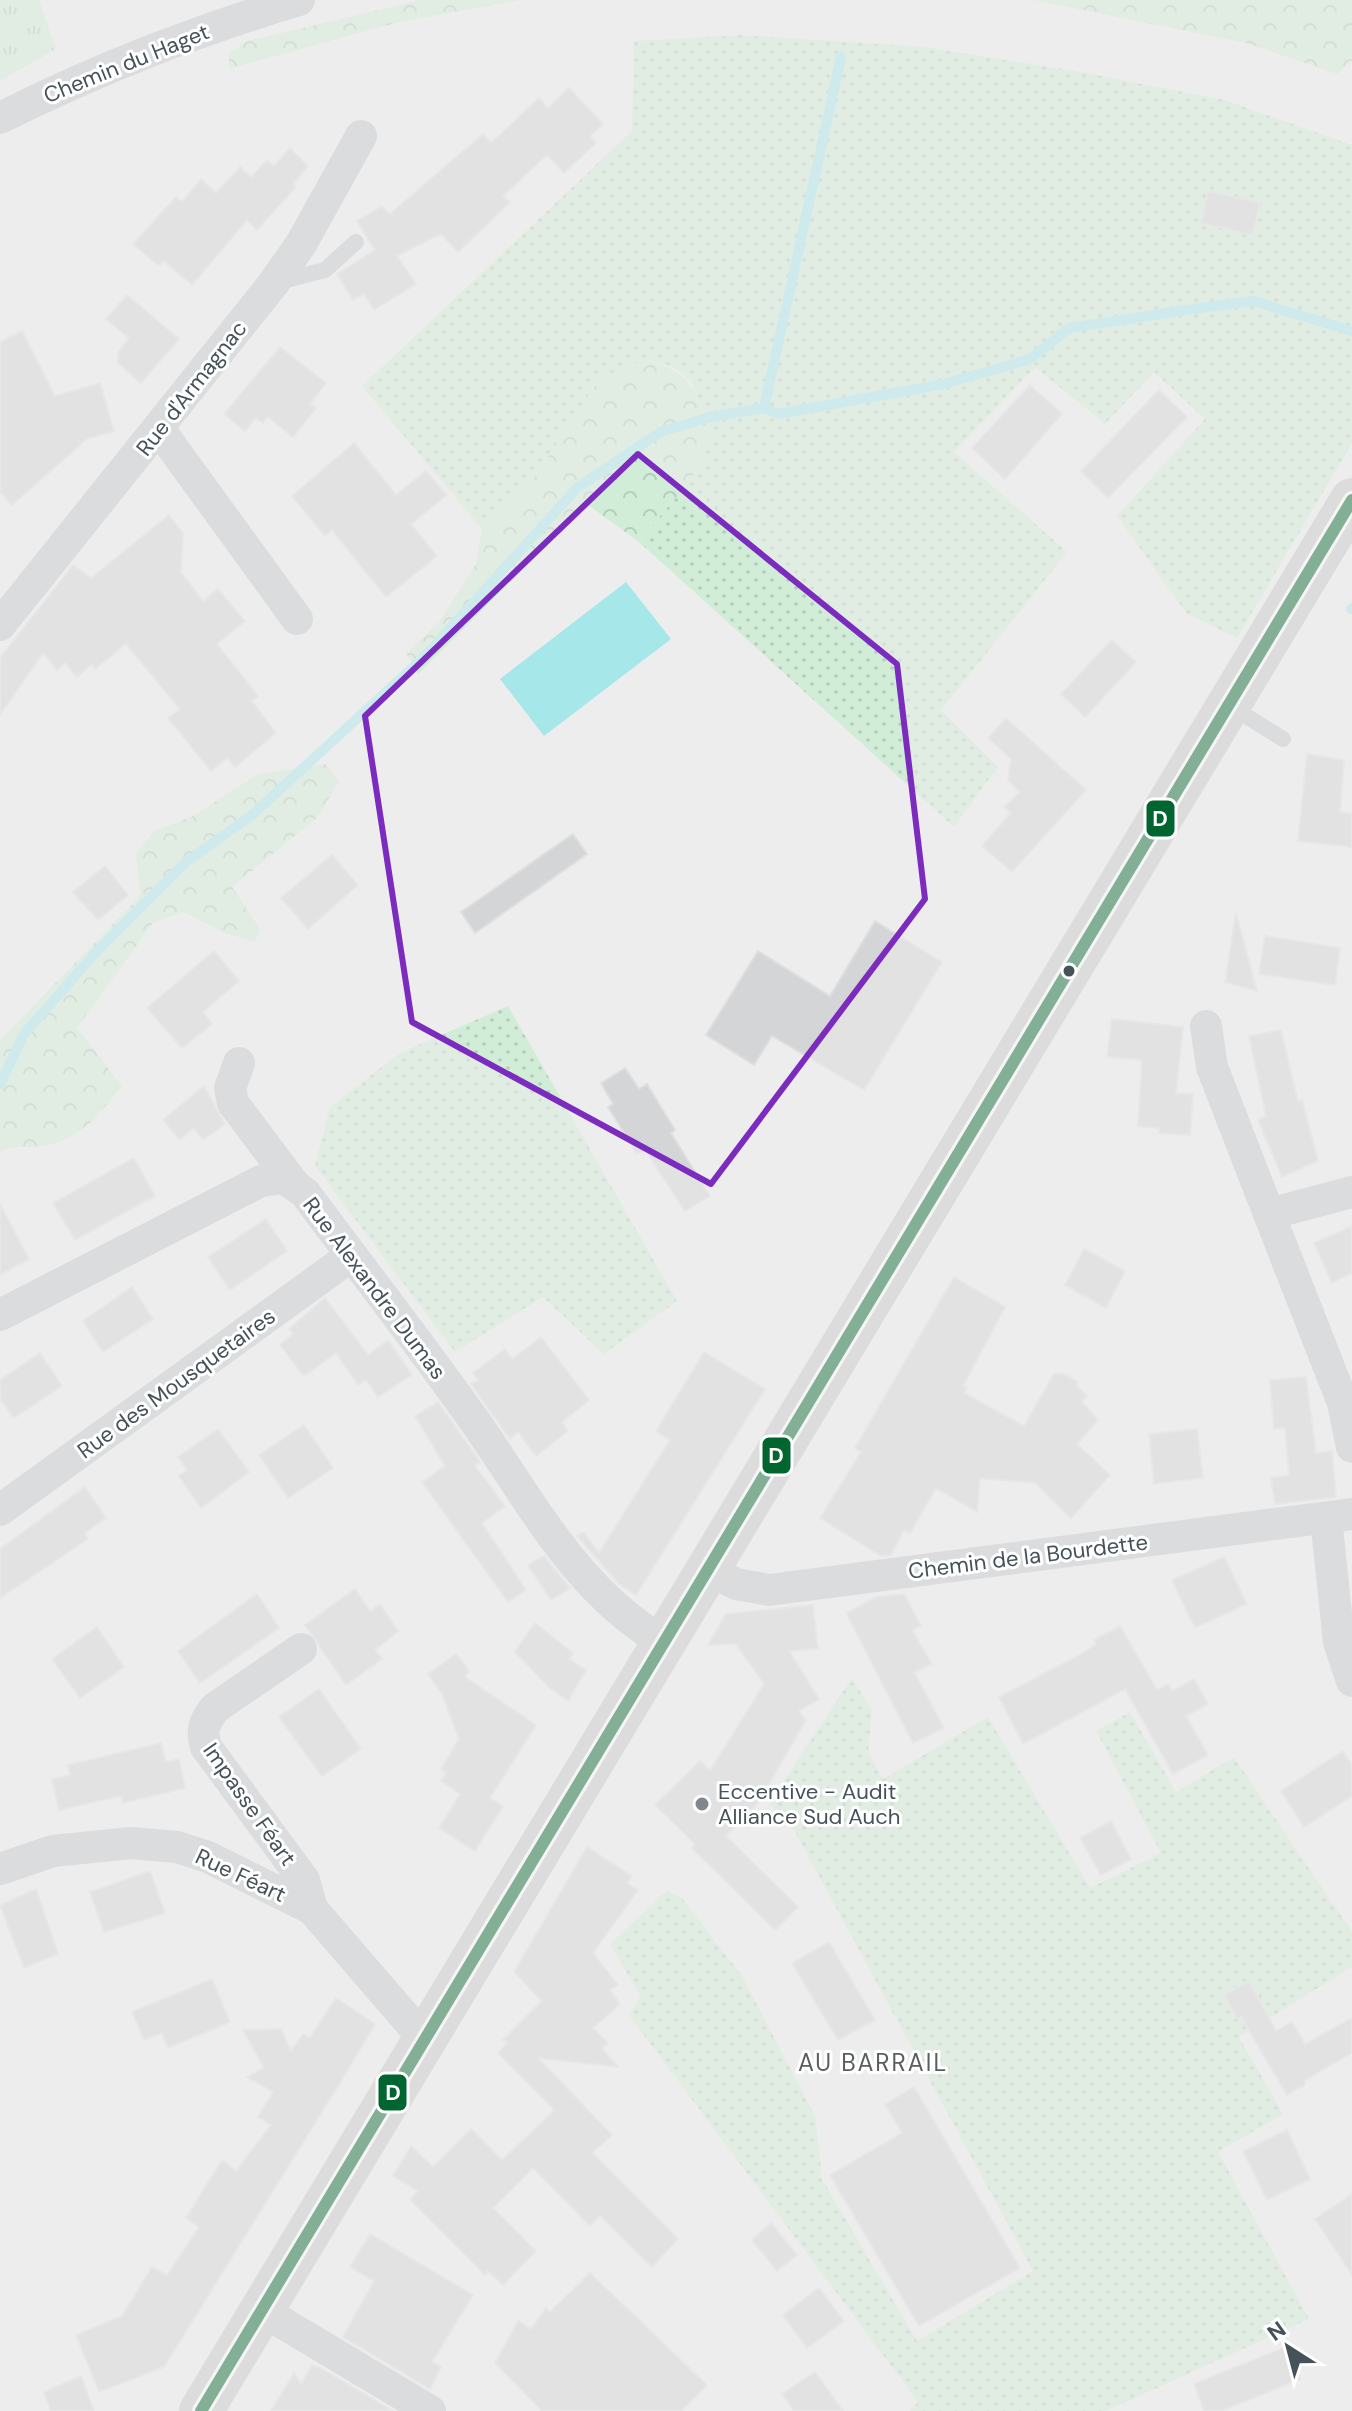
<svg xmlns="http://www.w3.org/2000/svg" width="1352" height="2411" font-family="'DM Sans',sans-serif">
	<defs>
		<pattern id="grass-tufts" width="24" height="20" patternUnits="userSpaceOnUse" patternTransform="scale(2)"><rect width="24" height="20" fill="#d1edd7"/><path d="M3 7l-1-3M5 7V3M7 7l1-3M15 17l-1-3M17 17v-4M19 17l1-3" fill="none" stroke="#b5cdbb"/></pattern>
		<pattern id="forest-crowns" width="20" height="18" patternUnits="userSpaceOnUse" patternTransform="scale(2)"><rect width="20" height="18" fill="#d1edd7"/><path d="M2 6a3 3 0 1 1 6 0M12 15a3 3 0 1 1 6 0" fill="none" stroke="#b5cdbb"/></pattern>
		<pattern id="park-dots" width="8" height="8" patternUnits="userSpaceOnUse" patternTransform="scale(2)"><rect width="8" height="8" fill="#d1edd7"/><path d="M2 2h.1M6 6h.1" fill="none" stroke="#b5cdbb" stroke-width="1.8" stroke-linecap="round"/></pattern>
	</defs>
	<rect width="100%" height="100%" fill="#eeeded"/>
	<path fill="url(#grass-tufts)" d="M0 0H39L56 49 0 81Z"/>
	<g fill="url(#forest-crowns)">
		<path d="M421 0H520L395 23 229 69V53L248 41Z"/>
		<path d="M1033 0H1352V61L1337 74 1246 43Z"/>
		<path d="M646 359C695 374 696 393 714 437L691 479 639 542 588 505 418 674 406 653 439 622 476 564 482 529 530 484 600 378Z"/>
		<path d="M326 764 339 781 318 817 232 887 260 929 255 942 225 933 183 912 153 923 77 1028 122 1086C100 1113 81 1140 43 1146 27 1149 16 1144 0 1152V1040L140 896 136 853 154 831 191 817 258 774Z"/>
	</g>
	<g fill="url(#park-dots)">
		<path d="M741 35 925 47 1075 71 1225 100 1352 145V443L1237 638 1186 613 1117 516 1205 419 1154 372 1105 424 1035 367 954 452 1067 552 941 710 998 767 954 827 639 542 691 479 714 437 691 381 673 367 646 359 600 378 530 484 482 529 362 386 632 131 634 41Z"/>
		<path d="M508 1006 677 1301 604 1354 543 1297 455 1352 315 1166 330 1107 400 1053Z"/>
		<path d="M852 1678 872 1711 868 1752 883 1779 988 1717 1090 1888 1161 1853 1096 1731 1130 1712 1176 1792 1234 1757 1352 1932V1967L1239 2037 1283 2114 1218 2152 1309 2319 1106 2411H910L918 2402 629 2015 641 1997 610 1944 667 1890 682 1898 742 1976 815 2116 822 2179 917 2341 1033 2271 795 1832 769 1803Z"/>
	</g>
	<path fill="#a6e7ea" d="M626 582 671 639 544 736 500 679Z"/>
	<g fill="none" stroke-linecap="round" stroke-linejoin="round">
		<g stroke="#a6e7ea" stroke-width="10">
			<path d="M764 408 841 57"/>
			<path d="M1351 609 1352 608"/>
			<path d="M0 1084 24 1034 98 950 186 862 252 815 423 658 577 488 660 432 710 417 764 408 778 414 944 384 1030 359 1069 328 1207 307 1253 301 1352 331"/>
		</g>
	</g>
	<g fill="#d4d5d6" stroke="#dfdfe0" stroke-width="2">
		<path d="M569 88 603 124 590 136 596 143 564 173 547 155 503 196 510 202 458 252 441 234 397 256 416 284 374 310 364 294 353 300 337 274 375 250 357 221 382 206 390 214 483 134 491 143 539 98 548 108Z"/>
		<path d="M290 148 308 166 293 184 296 187 257 230 247 220 192 285 164 261 159 266 133 244 176 197 182 202 201 179 216 193 240 167 251 177 267 160 274 166Z"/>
		<path d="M1208 191 1260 203 1253 235 1201 223Z"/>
		<path d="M127 295 179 339 141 383 118 363V353L129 338 106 319Z"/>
		<path d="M22 331 55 396 100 383 114 431 87 439 12 505 0 492V342Z"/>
		<path d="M280 347 326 383 310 404 316 408 293 437 268 417 263 423 256 418 245 431 224 414Z"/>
		<path d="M1030 385 1062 414 1005 479 972 448Z"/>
		<path d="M1159 390 1187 417 1108 498 1081 471Z"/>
		<path d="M354 443 396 495 426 471 447 495 411 524 437 556 386 597 332 530 325 536 292 496Z"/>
		<path d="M169 515 183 533 181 572 203 601 218 589 245 621 217 644 258 696 252 701 276 733 235 767 227 758 211 771 168 718 180 709 126 644 95 669 92 664 77 677 65 663 57 670 43 653 0 715V658L73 565 91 578Z"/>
		<path d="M1112 640 1136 662 1085 717 1061 694Z"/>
		<path d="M1006 718 1086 790 1012 872 982 846 1011 813 1004 807 1020 792 1008 780 1011 759 988 738Z"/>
		<path d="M1307 754 1344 760 1340 812 1352 814V847L1298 841Z"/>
		<path d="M573 834 587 854 475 933 461 912Z"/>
		<path d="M332 855 358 885 308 929 281 898Z"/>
		<path d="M105 866 128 895 98 920 73 892Z"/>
		<path d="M1236 913 1257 991 1225 982Z"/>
		<path d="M875 921 942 962 864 1090 772 1036 754 1065 706 1035 758 951 830 996Z"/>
		<path d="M1265 936 1340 948 1335 985 1259 974Z"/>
		<path d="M214 951 239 981 203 1012 212 1024 182 1048 147 1008Z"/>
		<path d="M1112 1019 1183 1027 1176 1093 1193 1094 1190 1135 1159 1133V1128L1138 1126 1142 1060 1107 1057Z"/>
		<path d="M1281 1030 1298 1102 1302 1100 1318 1161 1282 1177 1258 1120 1266 1116 1249 1036Z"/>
		<path d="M625 1068 639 1089 647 1084 675 1130 671 1133 710 1196 685 1211 645 1150 637 1154 608 1107 613 1104 601 1083Z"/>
		<path d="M204 1086 225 1124 203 1140 194 1128 180 1140 163 1120Z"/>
		<path d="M134 1158 155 1196 75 1240 53 1203Z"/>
		<path d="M0 1204 29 1259 0 1275Z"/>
		<path d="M266 1219 287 1251 230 1290 208 1257Z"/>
		<path d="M1352 1226V1273L1332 1283 1314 1243Z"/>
		<path d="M1084 1249 1125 1271 1106 1308 1065 1285Z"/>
		<path d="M954 1277 1005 1307 963 1386 967 1388 964 1393 1024 1426 1054 1374H1064L1078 1382 1076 1385 1087 1396 1082 1402 1098 1420 1077 1444 1110 1475 1071 1518 1035 1483 980 1478 977 1512 936 1488 910 1533 904 1530 891 1555 881 1556 820 1518 861 1452 855 1448Z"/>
		<path d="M132 1287 153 1319 103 1352 83 1321Z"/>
		<path d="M325 1298 368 1355 388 1340 412 1375 378 1397 366 1380 358 1385 336 1353 304 1376 280 1345 293 1334 289 1329Z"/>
		<path d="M541 1337 589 1400 562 1422 568 1431 536 1456 518 1432 510 1439 471 1384 478 1380 473 1373 505 1349 512 1359Z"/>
		<path d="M704 1352 765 1389 636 1595 619 1584 577 1536 584 1532 599 1553 670 1440 656 1431Z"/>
		<path d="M40 1353 62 1386 14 1418 0 1399V1380Z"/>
		<path d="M1306 1377 1316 1453 1332 1451 1336 1497 1275 1504 1271 1478 1289 1475 1285 1428 1274 1429 1270 1380Z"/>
		<path d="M438 1402 480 1462 475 1466 505 1506 482 1523 526 1590 508 1602 422 1482 445 1466 415 1416Z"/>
		<path d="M304 1425 333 1468 288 1498 259 1455Z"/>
		<path d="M218 1429 249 1472 201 1508 179 1476 187 1470 178 1457Z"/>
		<path d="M1197 1429 1203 1478 1154 1484 1149 1434Z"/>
		<path d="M85 1487 106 1518 85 1533 88 1539 0 1598V1549Z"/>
		<path d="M544 1556 570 1588 551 1600 528 1565Z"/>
		<path d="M1224 1557 1247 1604 1195 1628 1172 1580Z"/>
		<path d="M355 1589 370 1611 380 1604 398 1631 375 1650 382 1659 346 1685 305 1625Z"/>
		<path d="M257 1594 279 1628 200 1683 178 1651Z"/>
		<path d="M904 1594 921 1626 912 1630 932 1664 914 1672 944 1728 913 1743 846 1613 877 1597Z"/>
		<path d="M813 1605 818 1649 789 1651 819 1699 799 1711 806 1720 758 1803 726 1836 798 1907 775 1930 692 1848 695 1844 655 1805 700 1761 710 1771 764 1684 736 1644 708 1645 726 1614Z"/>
		<path d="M535 1623 573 1653 569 1659 586 1670 568 1701 551 1689 515 1652Z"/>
		<path d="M1120 1626 1157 1690 1168 1684 1172 1691 1194 1679 1208 1704 1186 1716 1208 1755 1173 1774 1125 1689 1023 1744 999 1697 1080 1655 1096 1644 1094 1640Z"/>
		<path d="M97 1627 124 1667 80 1698 52 1659Z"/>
		<path d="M456 1654 469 1670 465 1677 536 1725 490 1798 503 1806 475 1851 439 1828 460 1794 441 1781 446 1773 441 1769 459 1739 442 1694 428 1674Z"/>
		<path d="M319 1689 361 1749 322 1776 279 1717Z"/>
		<path d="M161 1743 166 1762 179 1759 185 1788 123 1803 121 1796 59 1810 52 1779 70 1775 68 1765Z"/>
		<path d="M1343 1751 1352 1765V1796L1304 1827 1281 1791Z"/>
		<path d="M1111 1821 1131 1859 1101 1875 1080 1838Z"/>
		<path d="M587 1847 632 1876 627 1883 638 1890 593 1953 618 1985 610 1990 620 2004 593 2028 608 2043 602 2048 618 2067 538 2058 612 2135 592 2153 678 2239 652 2267 600 2215 590 2226 533 2168 493 2208 536 2251 503 2285 488 2271 485 2275 410 2200 418 2191 393 2176 411 2146 433 2167 471 2129 502 2160 555 2110 498 2053 507 2043 503 2040 542 2001 514 1972Z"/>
		<path d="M150 1871 165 1913 104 1932 90 1892Z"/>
		<path d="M36 1889 58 1954 24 1968 0 1905Z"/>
		<path d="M829 1942 875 2020 838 2040 792 1963Z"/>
		<path d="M212 1979 230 2022 168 2048 162 2033 144 2040 132 2012Z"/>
		<path d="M1249 1981 1276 2031 1292 2022 1305 2044 1352 2018V2053L1305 2080V2085L1287 2095 1241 2017 1237 2019 1224 1995Z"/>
		<path d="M336 1998 375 2024 343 2078 164 2367 99 2392 76 2335 122 2316 152 2267 167 2275 199 2227 186 2218 222 2160 236 2171 271 2125 258 2117 273 2092 247 2077 264 2068 243 2030 281 2029 291 2051 303 2034 310 2038Z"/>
		<path d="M914 2087 1020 2268 919 2326 830 2175 902 2133 885 2104Z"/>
		<path d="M1287 2130 1310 2179 1267 2200 1243 2151Z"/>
		<path d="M1352 2194V2275L1315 2219Z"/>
		<path d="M771 2223 797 2255 777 2271 752 2240Z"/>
		<path d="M370 2234 473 2295 432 2362 441 2367 430 2389 343 2337 374 2281 350 2267Z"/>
		<path d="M590 2273 707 2385 681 2411H542L495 2363 518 2321 531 2329 546 2308 550 2312Z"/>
		<path d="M819 2288 844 2321 807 2348 783 2315Z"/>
		<path d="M1288 2346 1300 2379 1222 2411H1204L1194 2384Z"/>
		<path d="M312 2365 324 2370 393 2411H271L294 2373 301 2384Z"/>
		<path d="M815 2372 843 2411H794L782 2394Z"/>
		<path d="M81 2376 94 2411H51L44 2392Z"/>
	</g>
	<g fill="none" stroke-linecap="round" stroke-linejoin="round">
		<g stroke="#c4c8c9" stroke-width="16">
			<path d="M278 282 325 270 356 242"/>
			<path d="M1230 706 1283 739"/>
		</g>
		<g stroke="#c4c8c9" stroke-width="32">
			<path d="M0 118C100 68 193 32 299 0"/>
			<path d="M159 429 297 619"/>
			<path d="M0 625 273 284 301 244 361 136"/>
			<path d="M1206 1026 1212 1067 1269 1214"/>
			<path d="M239 1063 230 1088 233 1103 293 1183"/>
			<path d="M1352 1192 1269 1214 1343 1403 1352 1447"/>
			<path d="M0 1315 261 1181 284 1178 305 1193C362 1270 421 1345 476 1423 532 1503 577 1592 664 1642"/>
			<path d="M0 1510 351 1256"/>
			<path d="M1326 1518 1339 1642 1352 1681"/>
			<path d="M708 1569 736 1584 769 1590 1352 1514"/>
			<path d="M301 1649 215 1708C204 1722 201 1730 206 1747L304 1880 312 1909"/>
			<path d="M0 1869 53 1851 131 1843 177 1847 208 1857 312 1909 425 2040"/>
			<path d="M261 2310 430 2411"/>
		</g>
		<path stroke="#c5c8ca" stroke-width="44" d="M201 2411 1352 500"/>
		<defs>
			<path id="bus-1" d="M201 2411 1352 500"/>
		</defs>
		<use href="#bus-1" stroke="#fff" stroke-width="18"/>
		<use href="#bus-1" stroke="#00652e" stroke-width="12"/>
	</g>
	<path d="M0 0H1352V2411H0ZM638 454 897 664 925 899 711 1184 412 1022 365 716Z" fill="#eeeded" fill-opacity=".55" fill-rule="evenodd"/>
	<path fill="none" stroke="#7b2cbf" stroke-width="6" stroke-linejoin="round" d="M638 454 897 664 925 899 711 1184 412 1022 365 716Z"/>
	<circle fill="#455259" stroke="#fff" stroke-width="3" cx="1069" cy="971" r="7"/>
	<circle fill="#80888d" stroke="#fff" stroke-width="3" cx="702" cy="1804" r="8"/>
	<g text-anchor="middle" stroke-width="6" stroke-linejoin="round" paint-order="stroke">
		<g font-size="22" fill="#455259" stroke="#fff">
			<text transform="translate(126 63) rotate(-22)" y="8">Chemin du Haget</text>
			<text transform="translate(191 388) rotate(-52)" y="8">Rue d'Armagnac</text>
			<text transform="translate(375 1288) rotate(53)" y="8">Rue Alexandre Dumas</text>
			<text transform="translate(176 1383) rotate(-36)" y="8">Rue des Mousquetaires</text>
			<text transform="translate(1028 1556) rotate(-7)" y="8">Chemin de la Bourdette</text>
			<text transform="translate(250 1804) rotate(55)" y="8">Impasse Féart</text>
			<text transform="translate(241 1875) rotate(25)" y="8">Rue Féart</text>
		</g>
		<g font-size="22" fill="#455259" stroke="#fff" text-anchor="start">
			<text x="718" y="1799">Eccentive - Audit<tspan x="718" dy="25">Alliance Sud Auch</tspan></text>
		</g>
		<g font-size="24" letter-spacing="2" fill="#595e61" stroke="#fff">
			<text x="873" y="2071">AU BARRAIL</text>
		</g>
	</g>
	<g stroke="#fff" stroke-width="3">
		<rect x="1145" y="799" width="31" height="39" rx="8" fill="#00652e"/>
		<rect x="761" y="1436" width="31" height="39" rx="8" fill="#00652e"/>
		<rect x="377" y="2073" width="31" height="39" rx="8" fill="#00652e"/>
	</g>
	<g font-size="22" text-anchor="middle" font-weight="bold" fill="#fff">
		<text x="1160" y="826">D</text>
		<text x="776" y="1463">D</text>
		<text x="393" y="2100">D</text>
	</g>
	<g transform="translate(1288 2347) rotate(324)" stroke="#ffffff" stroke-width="6" paint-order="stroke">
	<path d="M0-6L14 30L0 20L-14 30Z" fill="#455259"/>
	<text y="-12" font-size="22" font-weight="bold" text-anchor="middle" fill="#455259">N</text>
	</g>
</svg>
